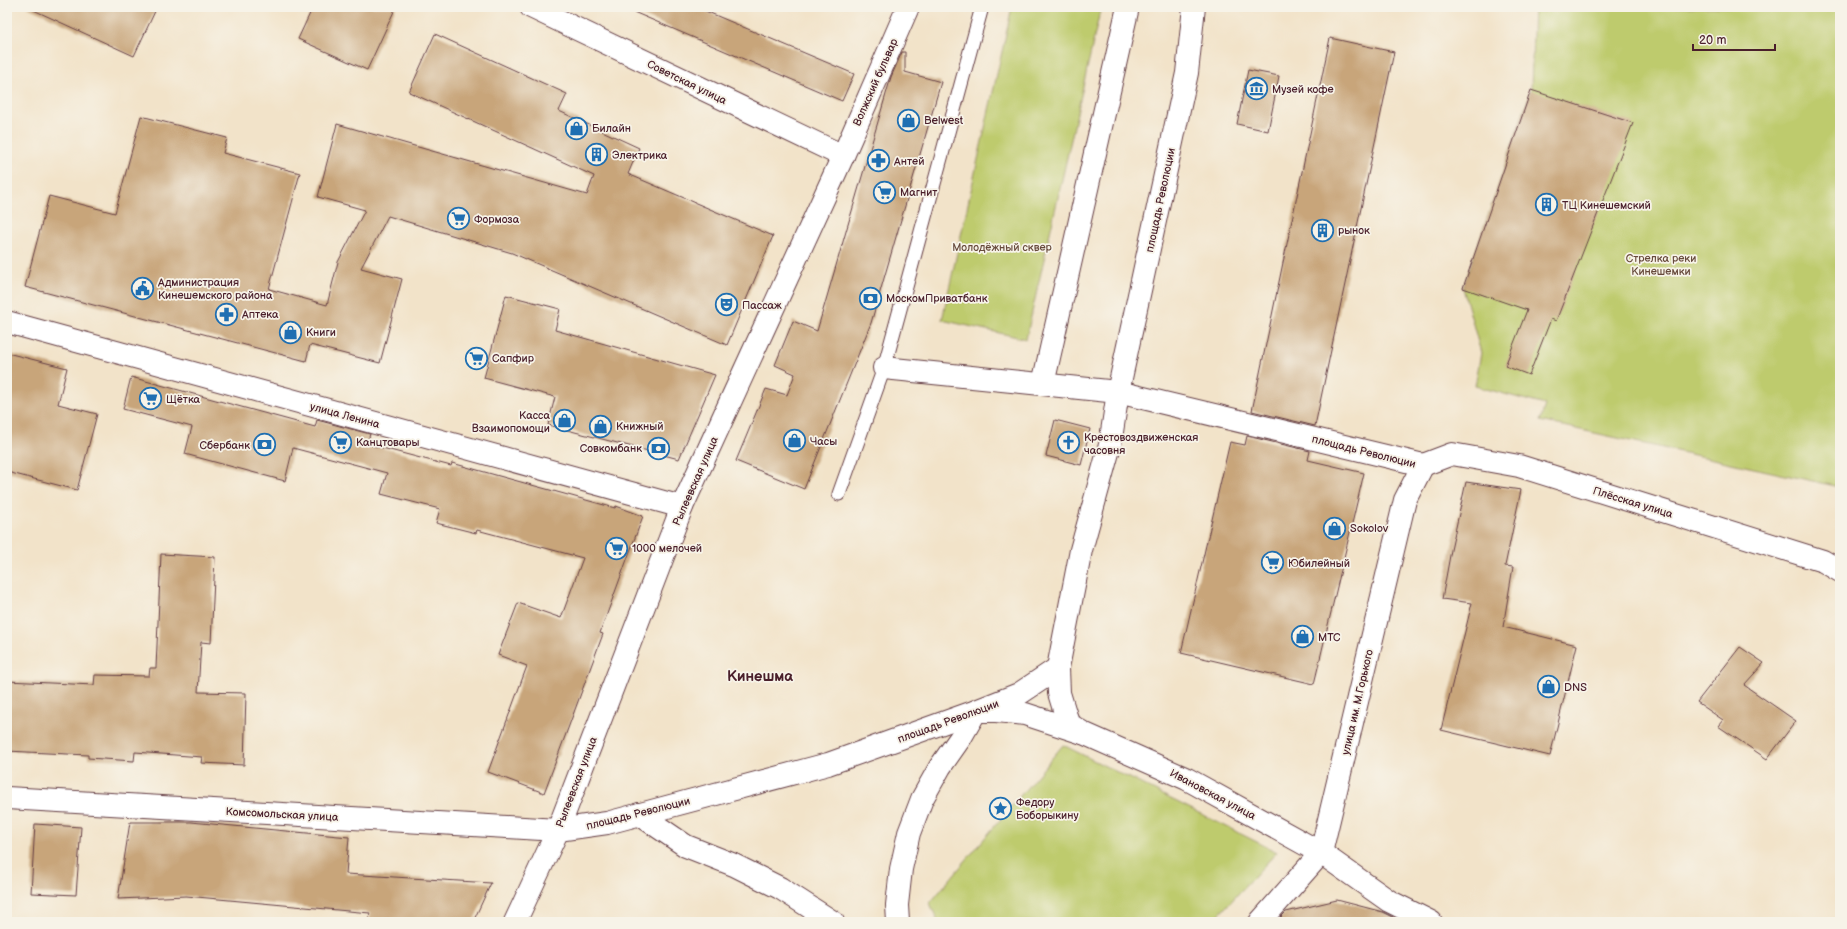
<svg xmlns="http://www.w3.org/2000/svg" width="1847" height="929" font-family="'Balsamiq Sans',sans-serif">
	<rect width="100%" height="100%" fill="#f7f3e8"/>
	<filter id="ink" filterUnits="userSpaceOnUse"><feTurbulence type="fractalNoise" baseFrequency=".025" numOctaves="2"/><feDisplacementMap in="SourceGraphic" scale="8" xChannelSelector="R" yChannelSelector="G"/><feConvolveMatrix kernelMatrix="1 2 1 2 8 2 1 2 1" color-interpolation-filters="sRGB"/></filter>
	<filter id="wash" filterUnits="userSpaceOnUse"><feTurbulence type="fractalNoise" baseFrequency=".012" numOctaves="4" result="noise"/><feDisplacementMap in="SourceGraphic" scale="16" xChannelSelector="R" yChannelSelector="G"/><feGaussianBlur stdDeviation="0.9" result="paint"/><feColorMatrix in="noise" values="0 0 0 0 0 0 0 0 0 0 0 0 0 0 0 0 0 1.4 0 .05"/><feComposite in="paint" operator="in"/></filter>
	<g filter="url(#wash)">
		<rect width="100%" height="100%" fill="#f2e3c9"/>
		<g fill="#becb6d" stroke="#84754c">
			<path d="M1012 7H1101L1026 339 942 320Z"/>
			<path d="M1534 7H1840V487L1540 421 1545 405 1475 386 1481 353 1463 288 1531 90Z"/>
			<path d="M1063 745 1277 852 1212 922H938L930 903Z"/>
		</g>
		<g id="blocks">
			<g fill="#c8a57a">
				<path d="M27 7H157L134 56Z"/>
				<path d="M313 7H396L367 70 298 39Z"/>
				<path d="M622 7H696L854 74 842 101Z"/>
				<path d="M435 34 567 94 559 111 639 148 628 174 773 236 727 345 512 253 388 216 361 268 402 279 380 363 310 345 306 361 25 287 49 196 115 213 141 116 227 138 223 153 300 173 269 289 327 305 338 262 365 210 318 197 337 124 587 195 594 176 409 92Z"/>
				<path d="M1330 38 1394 52 1315 426 1252 411Z"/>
				<path d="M902 52H905V72L941 82 871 323 804 489 736 461 766 389 787 395 795 374 775 365 793 321 817 331 891 77Z"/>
				<path d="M1248 70 1279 76 1268 131 1237 124Z"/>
				<path d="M1531 90 1633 123 1556 321 1551 319 1529 375 1505 366 1527 310 1463 288Z"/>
				<path d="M506 295 560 309 555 330 715 375 679 459 548 425 555 397 484 378Z"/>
				<path d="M7 353 67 368 58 404 97 414 77 490 7 472Z"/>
				<path d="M131 377 315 427 317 420 370 434 367 444 451 466 452 463 615 508 616 506 643 516 600 633 603 634 544 793 488 772 527 666 498 655 518 603 561 618 583 558 477 530 476 533 436 523 440 509 381 494 387 473 293 448 285 481 185 454 192 427 123 409Z"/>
				<path d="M1055 420 1090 429 1081 465 1046 456Z"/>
				<path d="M1247 436 1310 451 1308 460 1364 473 1314 684 1181 653 1230 442 1245 445Z"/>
				<path d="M1466 482 1521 490 1505 566 1513 567 1503 627 1577 645 1550 756 1441 730 1472 603 1442 599 1451 550Z"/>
				<path d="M161 554 215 557 211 643 201 642 198 692 246 693 244 765 201 763 202 757 135 752 134 761 88 758V755L7 751V681L94 685 95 675 149 676 150 668H156Z"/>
				<path d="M1740 647 1764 663 1744 685 1796 721 1767 759 1718 726 1723 720 1697 702Z"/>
				<path d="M130 822H191L349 837 346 874 491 883 473 922H368L370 913 186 896 118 899Z"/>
				<path d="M35 824 81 827 76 895 31 893Z"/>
				<path d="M1337 900 1383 912 1393 917V922H1279V919L1286 912Z"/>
			</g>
		</g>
	</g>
	<g filter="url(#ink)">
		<use href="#blocks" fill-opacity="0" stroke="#633c43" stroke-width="1"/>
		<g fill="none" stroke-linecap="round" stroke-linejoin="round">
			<defs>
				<path id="service" d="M839 494 884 368 982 7"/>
				<g id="minor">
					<path d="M531 7 843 156"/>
					<path d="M7 322 682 507"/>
					<path d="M884 368 1118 392 1423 465"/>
					<path d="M1043 384 1128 7"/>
					<path d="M1423 465 1452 454 1519 466 1823 561 1840 571"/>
					<path d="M1083 733 1069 724 1066 716 1059 693 1058 668 1081 550 1110 445 1118 392 1187 73 1194 7"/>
					<path d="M639 814 686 846 734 865 780 888 833 922"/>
					<path d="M1321 853 1405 500 1423 465"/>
					<path d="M515 922 558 830 682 507 843 156 908 7"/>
					<path d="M898 922 897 905 901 869 909 833 922 799 940 767 961 737 976 711 1019 694 1058 668"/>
				</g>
				<path id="tertiary" d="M7 798 558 830 607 823 828 764 976 711H996L1025 714 1083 733 1187 779 1321 853"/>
				<path id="secondary" d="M1260 922 1321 853 1389 901 1431 922"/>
			</defs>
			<use href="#service" stroke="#633c43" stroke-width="15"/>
			<use href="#minor" stroke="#633c43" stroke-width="24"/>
			<use href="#tertiary" stroke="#633c43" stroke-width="24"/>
			<use href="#secondary" stroke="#633c43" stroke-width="24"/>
			<use href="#service" stroke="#fff" stroke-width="13"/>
			<use href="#minor" stroke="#fff" stroke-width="22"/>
			<use href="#tertiary" stroke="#fff" stroke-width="22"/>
			<use href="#secondary" stroke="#fff" stroke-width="22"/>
		</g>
	</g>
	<defs>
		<symbol id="museum-ring" viewBox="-11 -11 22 22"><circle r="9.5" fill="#f7f3e8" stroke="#1f6fb2" stroke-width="1.5"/><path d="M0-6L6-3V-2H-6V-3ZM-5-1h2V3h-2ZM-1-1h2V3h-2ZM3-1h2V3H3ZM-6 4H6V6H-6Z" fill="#1f6fb2"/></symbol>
		<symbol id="shop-ring" viewBox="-11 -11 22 22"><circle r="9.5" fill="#f7f3e8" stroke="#1f6fb2" stroke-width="1.5"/><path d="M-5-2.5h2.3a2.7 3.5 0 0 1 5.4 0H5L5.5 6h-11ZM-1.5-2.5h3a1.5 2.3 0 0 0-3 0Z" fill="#1f6fb2"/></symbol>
		<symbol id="building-ring" viewBox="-11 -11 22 22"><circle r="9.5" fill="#f7f3e8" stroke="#1f6fb2" stroke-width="1.5"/><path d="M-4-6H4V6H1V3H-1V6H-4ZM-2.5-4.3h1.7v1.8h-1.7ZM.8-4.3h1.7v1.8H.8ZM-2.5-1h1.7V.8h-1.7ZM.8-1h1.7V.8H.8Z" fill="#1f6fb2"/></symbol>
		<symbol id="pharmacy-ring" viewBox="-11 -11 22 22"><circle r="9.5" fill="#f7f3e8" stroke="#1f6fb2" stroke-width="1.5"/><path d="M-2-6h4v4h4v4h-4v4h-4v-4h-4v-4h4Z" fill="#1f6fb2"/></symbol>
		<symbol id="supermarket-ring" viewBox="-11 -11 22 22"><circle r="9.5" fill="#f7f3e8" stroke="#1f6fb2" stroke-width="1.5"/><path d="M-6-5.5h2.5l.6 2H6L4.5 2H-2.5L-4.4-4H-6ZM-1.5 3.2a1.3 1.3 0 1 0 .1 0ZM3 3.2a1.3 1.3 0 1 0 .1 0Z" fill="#1f6fb2"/></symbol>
		<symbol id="civic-ring" viewBox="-11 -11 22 22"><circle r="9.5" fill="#f7f3e8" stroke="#1f6fb2" stroke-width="1.5"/><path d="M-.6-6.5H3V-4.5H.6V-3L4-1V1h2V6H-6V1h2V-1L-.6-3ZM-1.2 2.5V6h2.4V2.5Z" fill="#1f6fb2"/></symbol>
		<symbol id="bank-ring" viewBox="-11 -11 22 22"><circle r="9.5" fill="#f7f3e8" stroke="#1f6fb2" stroke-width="1.5"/><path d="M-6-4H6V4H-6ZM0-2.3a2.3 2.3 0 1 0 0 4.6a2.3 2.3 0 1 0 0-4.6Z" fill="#1f6fb2"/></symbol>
		<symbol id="theatre-ring" viewBox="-11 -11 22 22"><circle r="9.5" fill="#f7f3e8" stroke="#1f6fb2" stroke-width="1.5"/><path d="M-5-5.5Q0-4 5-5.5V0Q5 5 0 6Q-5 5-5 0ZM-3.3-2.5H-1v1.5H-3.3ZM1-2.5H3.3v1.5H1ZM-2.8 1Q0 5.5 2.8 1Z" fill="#1f6fb2"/></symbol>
		<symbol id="church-ring" viewBox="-11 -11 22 22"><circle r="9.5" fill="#f7f3e8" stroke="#1f6fb2" stroke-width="1.5"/><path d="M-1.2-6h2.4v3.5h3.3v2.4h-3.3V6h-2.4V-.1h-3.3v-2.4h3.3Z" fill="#1f6fb2"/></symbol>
		<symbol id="sight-ring" viewBox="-11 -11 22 22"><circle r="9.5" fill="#f7f3e8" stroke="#1f6fb2" stroke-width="1.5"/><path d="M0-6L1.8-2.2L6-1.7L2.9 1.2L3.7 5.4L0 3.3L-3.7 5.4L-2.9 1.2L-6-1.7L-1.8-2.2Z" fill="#1f6fb2"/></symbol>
	</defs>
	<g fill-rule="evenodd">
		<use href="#museum-ring" x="1244" y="76" width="25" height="25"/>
		<use href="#shop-ring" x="896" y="108" width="25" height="25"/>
		<use href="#shop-ring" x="564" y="116" width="25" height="25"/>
		<use href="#building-ring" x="584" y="142" width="25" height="25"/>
		<use href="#pharmacy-ring" x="866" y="148" width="25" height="25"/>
		<use href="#supermarket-ring" x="872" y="180" width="25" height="25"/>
		<use href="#building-ring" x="1534" y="192" width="25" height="25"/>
		<use href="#supermarket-ring" x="446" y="206" width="25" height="25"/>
		<use href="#building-ring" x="1310" y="218" width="25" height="25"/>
		<use href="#civic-ring" x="130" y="276" width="25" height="25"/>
		<use href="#bank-ring" x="858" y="286" width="25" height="25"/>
		<use href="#theatre-ring" x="714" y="292" width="25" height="25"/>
		<use href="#pharmacy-ring" x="214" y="302" width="25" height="25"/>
		<use href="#shop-ring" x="278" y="320" width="25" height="25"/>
		<use href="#supermarket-ring" x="464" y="346" width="25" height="25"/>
		<use href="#supermarket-ring" x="138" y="386" width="25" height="25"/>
		<use href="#shop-ring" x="552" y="408" width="25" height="25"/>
		<use href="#shop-ring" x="588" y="414" width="25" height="25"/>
		<use href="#shop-ring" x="782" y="428" width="25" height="25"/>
		<use href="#supermarket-ring" x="328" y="430" width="25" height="25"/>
		<use href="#church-ring" x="1056" y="430" width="25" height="25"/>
		<use href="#bank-ring" x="252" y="432" width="25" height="25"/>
		<use href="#bank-ring" x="646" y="436" width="25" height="25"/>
		<use href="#shop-ring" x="1322" y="516" width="25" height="25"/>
		<use href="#supermarket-ring" x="604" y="536" width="25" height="25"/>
		<use href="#supermarket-ring" x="1260" y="550" width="25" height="25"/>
		<use href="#shop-ring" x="1290" y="624" width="25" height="25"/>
		<use href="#shop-ring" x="1536" y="674" width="25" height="25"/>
		<use href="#sight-ring" x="988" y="796" width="25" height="25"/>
	</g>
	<g text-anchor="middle" stroke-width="3.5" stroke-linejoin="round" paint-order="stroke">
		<g font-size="11" fill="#4a1f2b" stroke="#f7f3e8">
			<text transform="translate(687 82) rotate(26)" y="4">Советская улица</text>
			<text transform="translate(875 82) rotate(-66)" y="4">Волжский бульвар</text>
			<text transform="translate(1160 200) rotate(-78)" y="4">площадь Революции</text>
			<text transform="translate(345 415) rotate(15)" y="4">улица Ленина</text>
			<text transform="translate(1364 451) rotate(14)" y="4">площадь Революции</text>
			<text transform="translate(695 481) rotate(-66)" y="4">Рылеевская улица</text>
			<text transform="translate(1633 502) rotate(17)" y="4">Плёсская улица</text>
			<text transform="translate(1357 702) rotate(-77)" y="4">улица им. М.Горького</text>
			<text transform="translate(948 721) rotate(-20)" y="4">площадь Революции</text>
			<text transform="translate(576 782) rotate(-69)" y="4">Рылеевская улица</text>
			<text transform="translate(1213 794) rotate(28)" y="4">Ивановская улица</text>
			<text transform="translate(638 813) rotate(-14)" y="4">площадь Революции</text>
			<text transform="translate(282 814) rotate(3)" y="4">Комсомольская улица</text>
		</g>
		<g font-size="11" fill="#4a1f2b" stroke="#f7f3e8" text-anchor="start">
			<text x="1272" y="93">Музей кофе</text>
			<text x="924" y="124">Belwest</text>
			<text x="592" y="132">Билайн</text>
			<text x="612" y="159">Электрика</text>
			<text x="894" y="165">Антей</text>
			<text x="900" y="196">Магнит</text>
			<text x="1562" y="209">ТЦ Кинешемский</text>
			<text x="474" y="223">Формоза</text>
			<text x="1338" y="234">рынок</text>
			<text x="158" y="286">Администрация<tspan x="158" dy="13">Кинешемского района</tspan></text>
			<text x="886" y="302">МоскомПриватбанк</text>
			<text x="742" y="309">Пассаж</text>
			<text x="242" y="318">Аптека</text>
			<text x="306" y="336">Книги</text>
			<text x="492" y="362">Сапфир</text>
			<text x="166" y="403">Щётка</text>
			<text x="550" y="419" text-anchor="end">Касса<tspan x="550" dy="13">Взаимопомощи</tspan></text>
			<text x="616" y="430">Книжный</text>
			<text x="1084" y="441">Крестовоздвиженская<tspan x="1084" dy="13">часовня</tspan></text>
			<text x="810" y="445">Часы</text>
			<text x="356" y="446">Канцтовары</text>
			<text x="250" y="449" text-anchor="end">Сбербанк</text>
			<text x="642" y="452" text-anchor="end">Совкомбанк</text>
			<text x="1350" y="532">Sokolov</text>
			<text x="632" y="552">1000 мелочей</text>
			<text x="1288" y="567">Юбилейный</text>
			<text x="1318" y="641">МТС</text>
			<text x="1564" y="691">DNS</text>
			<text x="1016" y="806">Федору<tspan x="1016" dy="13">Боборыкину</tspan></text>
		</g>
		<g font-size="11" fill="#674a3c" stroke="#f7f3e8">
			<text x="1002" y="251">Молодёжный сквер</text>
			<text x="1661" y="262">Стрелка реки<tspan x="1661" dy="13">Кинешемки</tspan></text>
		</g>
		<g font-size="15" font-weight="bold" fill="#4a1f2b" stroke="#f7f3e8">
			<text x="760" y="681">Кинешма</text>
		</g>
	</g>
	<rect width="1847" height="929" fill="none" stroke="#f7f3e8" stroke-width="24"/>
	<path d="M1693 44v6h82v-6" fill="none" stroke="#4a1f2b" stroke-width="2"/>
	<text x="1699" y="44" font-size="12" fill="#4a1f2b" stroke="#f7f3e8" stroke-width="3" paint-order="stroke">20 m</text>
</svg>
